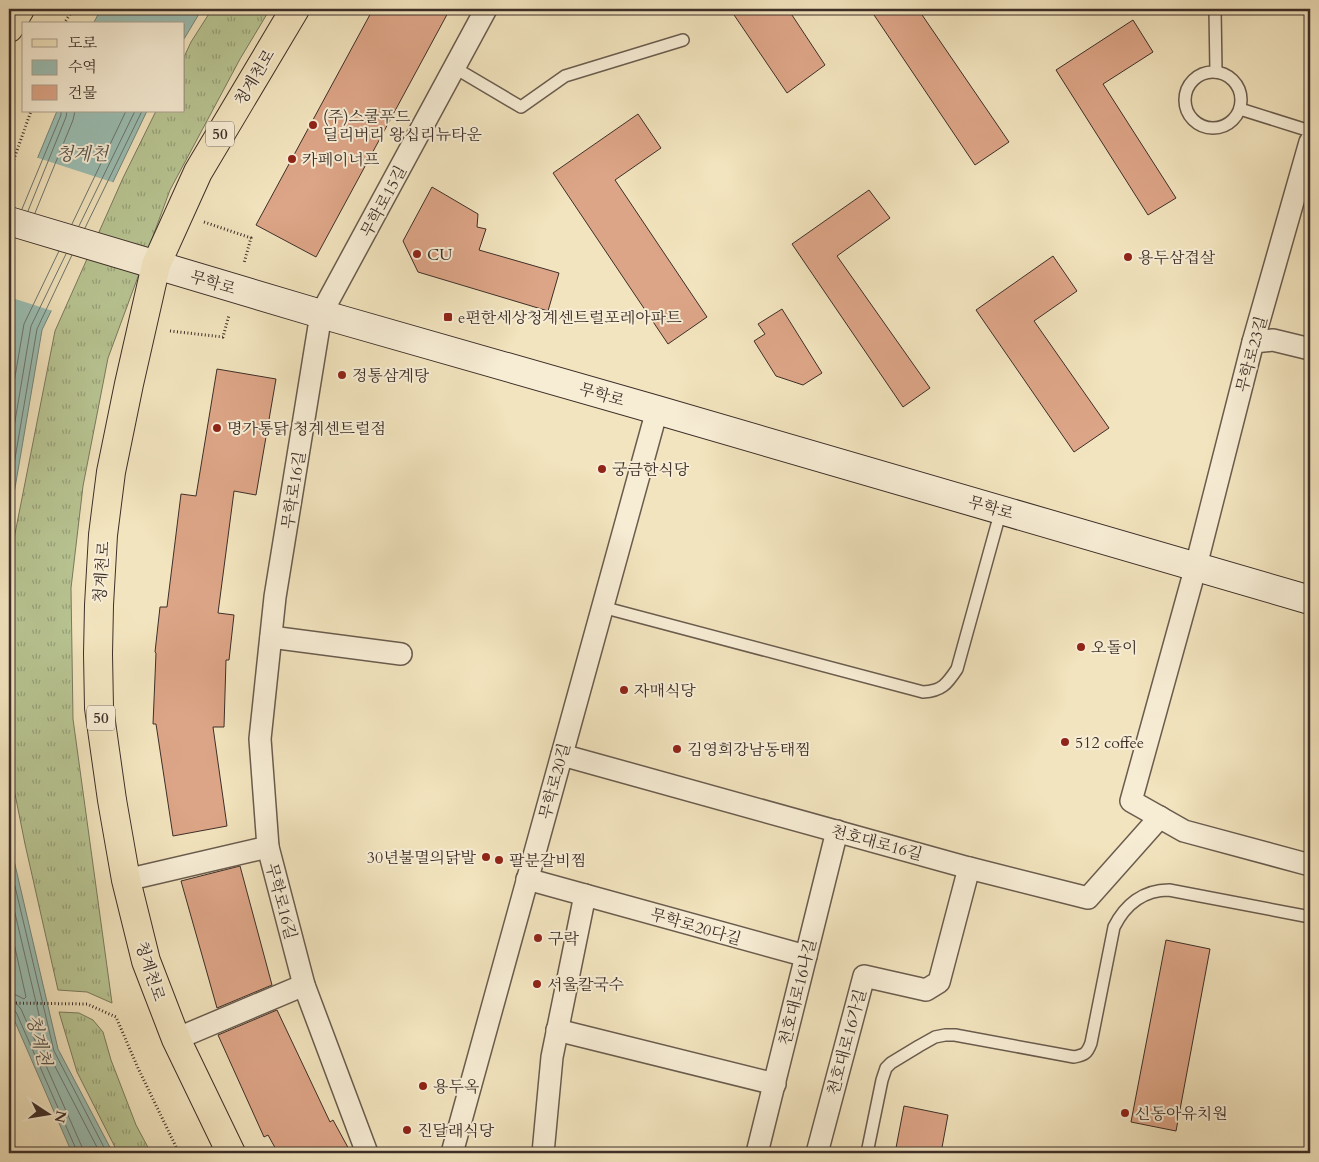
<svg xmlns="http://www.w3.org/2000/svg" width="1319" height="1162" font-family="Cardo,'Noto Serif KR',serif">
	<defs>
		<pattern id="grass-tufts" width="24" height="20" patternUnits="userSpaceOnUse" patternTransform="scale(1.25)"><rect width="24" height="20" fill="#b8c593"/><path d="M3 7l-1-3M5 7V3M7 7l1-3M15 17l-1-3M17 17v-4M19 17l1-3" fill="none" stroke="#97a078"/></pattern>
	</defs>
	<rect width="100%" height="100%" fill="#f2e4be"/>
	<filter id="stains"><feTurbulence type="fractalNoise" baseFrequency=".004" numOctaves="4"/><feColorMatrix values="0 0 0 0 .2 0 0 0 0 .09 0 0 0 0 .02 0 0 0 .5 -.17"/></filter>
	<radialGradient id="worn" r=".72"><stop offset=".6" stop-color="#630" stop-opacity="0"/><stop offset="1" stop-color="#630" stop-opacity=".3"/></radialGradient>
	<g fill="url(#grass-tufts)" stroke="#7a7a5e">
		<path d="M212 9H270L240 59 170 190 108 358 83 486 71 588 73 719 112 1003 87 992 58 990 25 844 9 764V564L55 331 123 178 156 111H184V57L191 42Z"/>
		<path d="M59 1012 79 1013 93 1020 103 1032 111 1060 136 1125 151 1153H118L77 1072Z"/>
	</g>
	<g fill="#9bbeb3" stroke="#75857b">
		<path d="M101 9H202L184 39V24H93Z"/>
		<path d="M57 111H147L42 330 9 523V227Z"/>
		<path d="M9 839 58 1049 113 1153H72L9 1008Z"/>
	</g>
	<path fill="#f2e4be" d="M35 157 115 183 53 311 9 297V221Z"/>
	<g fill="none" stroke-linecap="round" stroke-linejoin="round">
		<g stroke="#6c766e" stroke-width="1">
			<path d="M22 209 61 115V111"/>
			<path d="M28 211 66 117 67 111"/>
			<path d="M35 213 73 120 75 111"/>
			<path d="M72 224 126 111"/>
			<path d="M79 226 135 111"/>
			<path d="M85 228 142 111"/>
			<path d="M9 412 24 324 59 251"/>
			<path d="M9 457 31 326 66 254"/>
			<path d="M9 494 37 329 72 255"/>
			<path d="M9 861 54 1051 107 1153"/>
			<path d="M9 888 48 1053 100 1153"/>
			<path d="M9 921 26 997 24 999 16 995 9 994"/>
			<path d="M9 1002 16 1003 21 1009 82 1147 83 1153"/>
			<path d="M9 1008 13 1009 16 1012 76 1149V1153"/>
		</g>
	</g>
	<g fill="#dda587" stroke="#3d2f28">
		<path d="M373 9H450L316 257 256 225Z"/>
		<path d="M730 9H788L825 65 787 93Z"/>
		<path d="M870 9H918L1009 142 975 165Z"/>
		<path d="M1133 20 1153 52 1103 84 1176 198 1148 215 1056 70Z"/>
		<path d="M638 114 661 148 615 180 707 317 668 344 553 173Z"/>
		<path d="M432 187 478 214 477 227 486 229 479 250 559 273 548 311 418 272 403 241Z"/>
		<path d="M869 190 890 218 837 256 930 388 903 407 792 244Z"/>
		<path d="M1053 256 1077 291 1034 321 1109 428 1074 452 976 310Z"/>
		<path d="M782 309 822 373 803 385 776 376 754 341 765 334 758 324Z"/>
		<path d="M217 369 276 379 256 495 234 491 218 613 234 615 229 660H226L224 727H213L227 826 173 836 156 724H153L156 653 155 652 160 607H167L181 494 196 496Z"/>
		<path d="M240 866 272 985 217 1008 181 881Z"/>
		<path d="M1166 940 1210 949 1176 1131 1131 1122Z"/>
		<path d="M277 1010 330 1122 333 1120 351 1153H278L268 1135 264 1137 218 1035Z"/>
		<path d="M904 1106 948 1115 941 1153H895Z"/>
	</g>
	<g fill="none" stroke-linecap="round" stroke-linejoin="round">
		<defs>
			<g id="lane">
				<path d="M1215 9 1216 72"/>
				<path d="M455 68 521 107 565 76 683 40"/>
				<circle cx="1213" cy="100" r="28"/>
				<path d="M1240 109 1310 131"/>
				<path d="M602 607 923 692C942 691 947 684 957 669L1001 510"/>
				<path d="M867 1153 882 1080 886 1068 891 1063 919 1046 935 1037 945 1035H955L1074 1057C1084 1055 1087 1054 1091 1043L1114 927C1125 905 1143 890 1169 890L1310 917"/>
			</g>
			<g id="street">
				<path d="M1310 142 1253 342 1196 566 1131 801 1184 831 1310 865"/>
				<path d="M1253 342 1273 340 1310 349"/>
				<path d="M271 637 401 654"/>
				<path d="M562 755 969 868 1088 898 1160 817"/>
				<path d="M527 879 806 956"/>
				<path d="M126 880 268 847"/>
				<path d="M557 1030 775 1084"/>
				<path d="M176 1039 304 985"/>
				<path d="M367 1153 304 985 268 847 260 739 275 597 321 314 486 9"/>
				<path d="M452 1153 657 410"/>
				<path d="M543 1153 552 1057 585 895"/>
				<path d="M757 1153 837 831"/>
				<path d="M817 1153 864 976 926 990 939 982 969 868"/>
			</g>
			<path id="secondary" d="M9 221 321 314 657 410 1310 600"/>
			<g id="primary">
				<path d="M9 28 20 9"/>
				<path d="M231 1153 176 1039 146 961 126 880 112 800 99 708 98 654 99 605 103 535 111 472 129 384 156 265 198 172 295 9"/>
			</g>
		</defs>
		<use href="#lane" stroke="#6a5c4e" stroke-width="14"/>
		<use href="#street" stroke="#6a5c4e" stroke-width="24"/>
		<use href="#secondary" stroke="#3d2f28" stroke-width="30"/>
		<use href="#primary" stroke="#3d2f28" stroke-width="30"/>
		<g stroke="#3d2f28" stroke-width="3" stroke-dasharray="1 2.5" stroke-linecap="butt">
			<path d="M64 24 73 9"/>
			<path d="M9 173 31 111"/>
			<path d="M204 222 251 238 244 263"/>
			<path d="M170 331 223 337 229 315"/>
			<path d="M9 1003 87 1004 116 1017 138 1068 179 1153"/>
			<path d="M9 1134 16 1153"/>
		</g>
		<use href="#lane" stroke="#f7edd5" stroke-width="11"/>
		<use href="#street" stroke="#f7edd5" stroke-width="21"/>
		<use href="#secondary" stroke="#f7edd5" stroke-width="28"/>
		<use href="#primary" stroke="#f2e4be" stroke-width="28"/>
	</g>
	<g fill="#8f2418" stroke="#f7edd5" stroke-width="2">
		<circle cx="313" cy="125" r="5"/>
		<circle cx="292" cy="159" r="5"/>
		<circle cx="417" cy="254" r="5"/>
		<circle cx="1128" cy="257" r="5"/>
		<rect x="443" y="312" width="10" height="10" rx="2.5"/>
		<circle cx="342" cy="375" r="5"/>
		<circle cx="217" cy="428" r="5"/>
		<circle cx="602" cy="469" r="5"/>
		<circle cx="1081" cy="647" r="5"/>
		<circle cx="624" cy="690" r="5"/>
		<circle cx="1065" cy="742" r="5"/>
		<circle cx="677" cy="749" r="5"/>
		<circle cx="486" cy="857" r="5"/>
		<circle cx="499" cy="860" r="5"/>
		<circle cx="538" cy="938" r="5"/>
		<circle cx="537" cy="984" r="5"/>
		<circle cx="423" cy="1086" r="5"/>
		<circle cx="1125" cy="1113" r="5"/>
		<circle cx="407" cy="1130" r="5"/>
	</g>
	<g text-anchor="middle" stroke-width="4" stroke-linejoin="round" paint-order="stroke">
		<g fill="#f7edd5" stroke="#75685c" stroke-width="1">
			<rect x="206" y="121.5" width="28" height="25" rx="4"/>
			<rect x="87" y="705.5" width="28" height="25" rx="4"/>
		</g>
		<g font-size="15" font-weight="bold" fill="#3d2f28">
			<text x="220" y="139">50</text>
			<text x="101" y="723">50</text>
		</g>
		<g font-size="16" fill="#3d2f28" stroke="#f7edd5">
			<text transform="translate(254 77) rotate(-59)" y="6">청계천로</text>
			<text transform="translate(383 201) rotate(-62)" y="6">무학로15길</text>
			<text transform="translate(213 282) rotate(17)" y="6">무학로</text>
			<text transform="translate(1251 354) rotate(-75)" y="6">무학로23길</text>
			<text transform="translate(602 394) rotate(16)" y="6">무학로</text>
			<text transform="translate(293 490) rotate(-81)" y="6">무학로16길</text>
			<text transform="translate(991 507) rotate(16)" y="6">무학로</text>
			<text transform="translate(101 572) rotate(-86)" y="6">청계천로</text>
			<text transform="translate(554 781) rotate(-75)" y="6">무학로20길</text>
			<text transform="translate(877 842) rotate(15)" y="6">천호대로16길</text>
			<text transform="translate(282 901) rotate(75)" y="6">무학로16길</text>
			<text transform="translate(696 926) rotate(16)" y="6">무학로20다길</text>
			<text transform="translate(151 971) rotate(72)" y="6">청계천로</text>
			<text transform="translate(797 992) rotate(-76)" y="6">천호대로16나길</text>
			<text transform="translate(846 1042) rotate(-75)" y="6">천호대로16가길</text>
		</g>
		<g font-size="16" fill="#3d2f28" stroke="#f7edd5" text-anchor="start">
			<text x="323" y="122">(주)스쿨푸드<tspan x="323" dy="18">딜리버리 왕십리뉴타운</tspan></text>
			<text x="302" y="165">카페이너프</text>
			<text x="427" y="260">CU</text>
			<text x="1138" y="263">용두삼겹살</text>
			<text x="458" y="323">e편한세상청계센트럴포레아파트</text>
			<text x="352" y="381">정통삼계탕</text>
			<text x="227" y="434">명가통닭 청계센트럴점</text>
			<text x="612" y="475">궁금한식당</text>
			<text x="1091" y="653">오돌이</text>
			<text x="634" y="696">자매식당</text>
			<text x="1075" y="748">512 coffee</text>
			<text x="687" y="755">김영희강남동태찜</text>
			<text x="476" y="863" text-anchor="end">30년불멸의닭발</text>
			<text x="509" y="866">팔분갈비찜</text>
			<text x="548" y="944">구락</text>
			<text x="547" y="990">서울칼국수</text>
			<text x="433" y="1092">용두옥</text>
			<text x="1135" y="1119">신동아유치원</text>
			<text x="417" y="1136">진달래식당</text>
		</g>
		<g font-size="18" font-style="italic" fill="#54534b" stroke="#f7edd5">
			<text x="82" y="160">청계천</text>
			<text transform="translate(39 1040) rotate(76)" y="6">청계천</text>
		</g>
	</g>
	<rect width="1319" height="1162" fill="none" stroke="#f2e4be" stroke-width="30"/>
	<rect x="10" y="10" width="1299" height="1142" fill="none" stroke="#3d2f28" stroke-width="2.5"/>
	<rect x="15" y="15" width="1289" height="1132" fill="none" stroke="#3d2f28"/>
	<rect x="22" y="22" width="162" height="90" fill="#f7edd5" stroke="#ada190"/>
	<rect x="32" y="39" width="25" height="8" fill="#f2e4be" stroke="#ada190"/>
	<text x="68" y="48" font-size="15" fill="#3d2f28">도로</text>
	<rect x="32" y="60" width="25" height="15" fill="#9bbeb3" stroke="#ada190"/>
	<text x="68" y="72" font-size="15" fill="#3d2f28">수역</text>
	<rect x="32" y="85" width="25" height="15" fill="#dda587" stroke="#ada190"/>
	<text x="68" y="98" font-size="15" fill="#3d2f28">건물</text>
	<g transform="translate(48 1114) rotate(102)" stroke="#f7edd5" stroke-width="4" paint-order="stroke">
	<path d="M0-4L9 19L0 12L-9 19Z" fill="#3d2f28"/>
	<text y="-8" font-size="14" font-weight="bold" text-anchor="middle" fill="#3d2f28">N</text>
	</g>
	<rect width="100%" height="100%" filter="url(#stains)"/>
	<rect width="100%" height="100%" fill="url(#worn)"/>
</svg>
